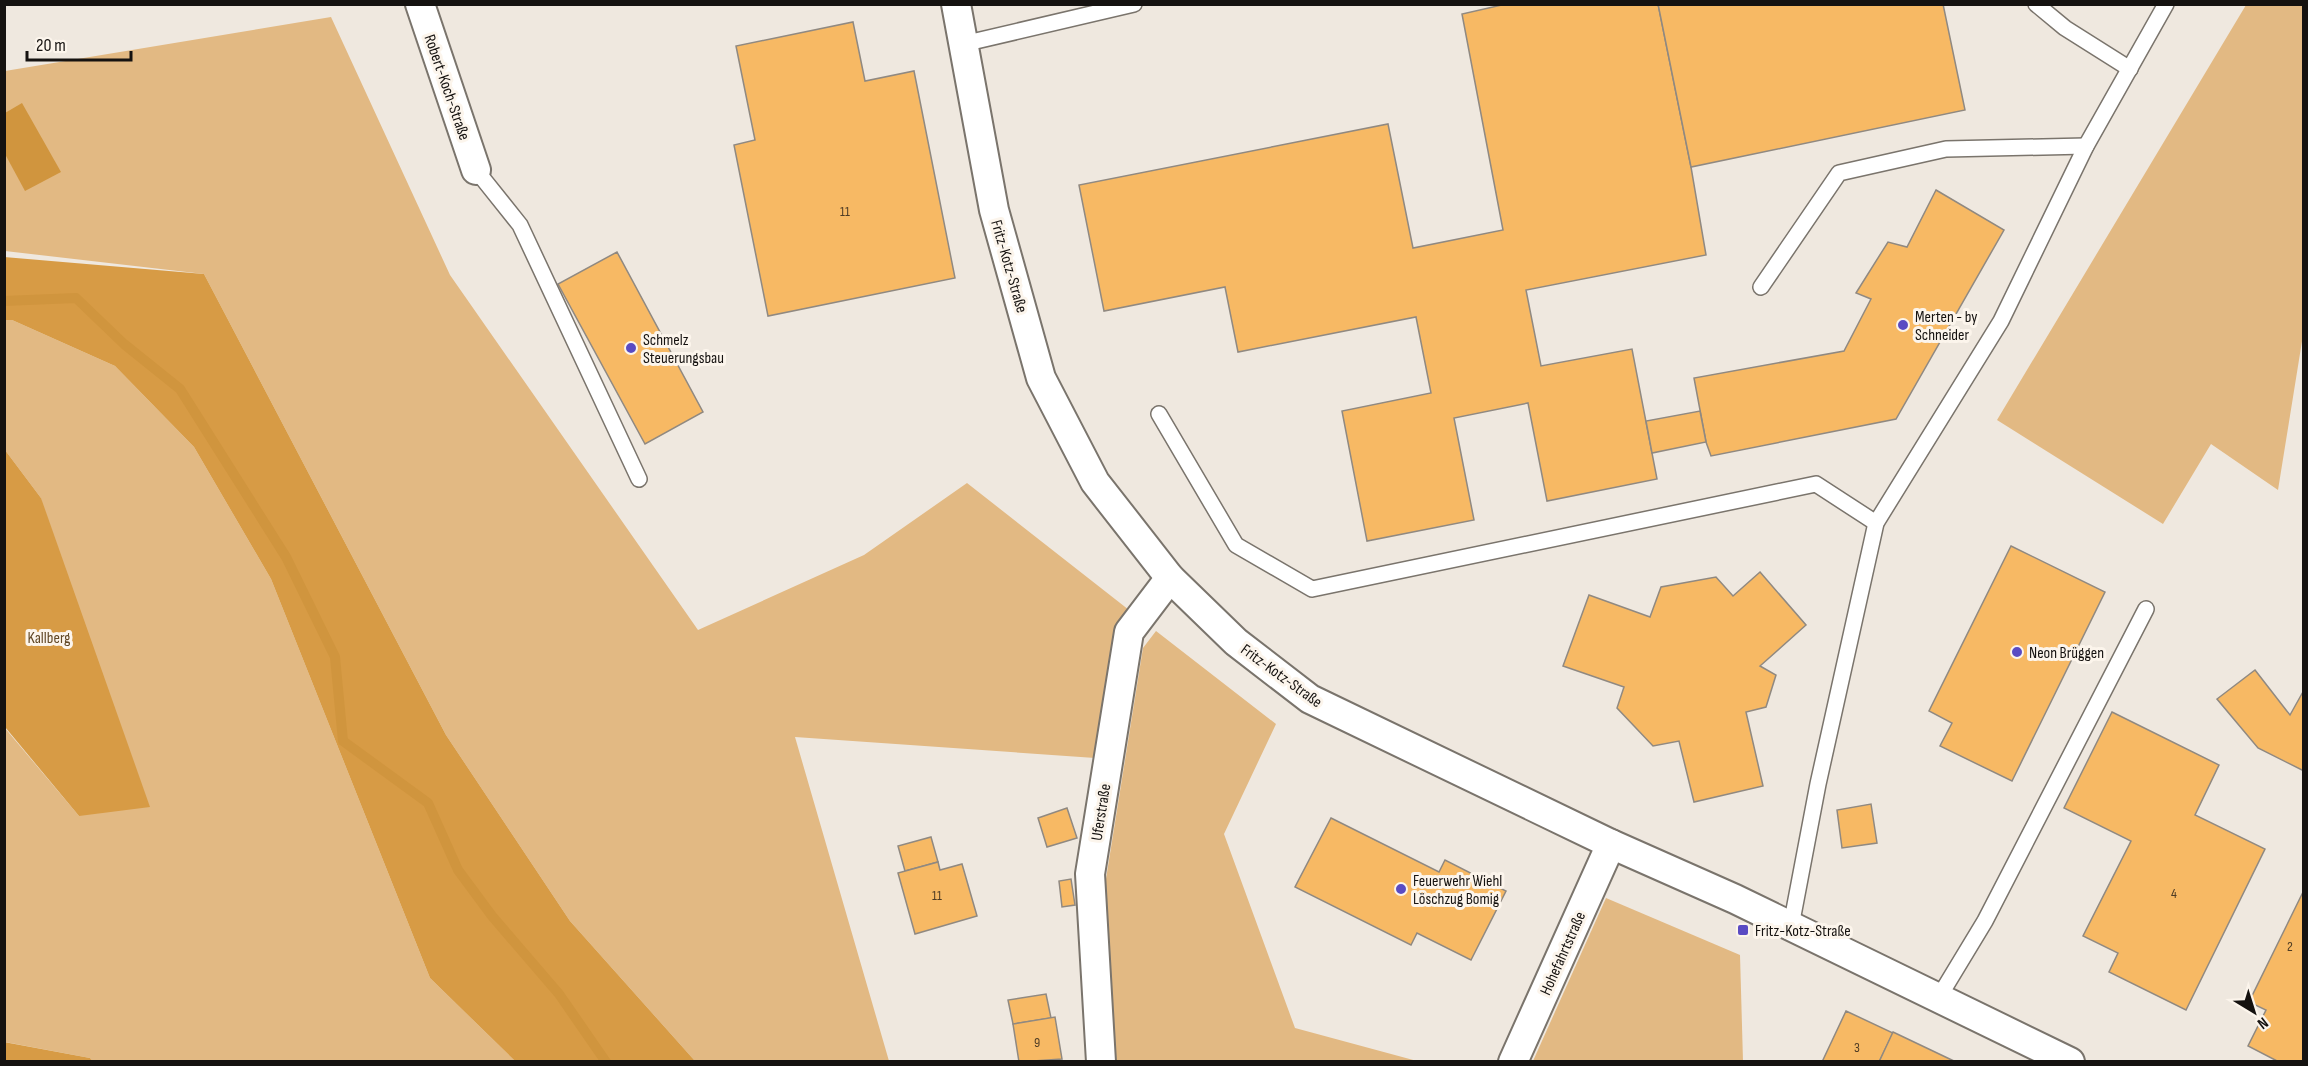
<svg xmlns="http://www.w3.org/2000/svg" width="2308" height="1066" font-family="'Sofia Sans Condensed',sans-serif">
	<rect width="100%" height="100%" fill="#efe8df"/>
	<g fill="#e2b983">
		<path d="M2246 5H2303V335L2278 490 2211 444 2163 524 1997 420Z"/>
		<path d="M331 17 450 275 698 630 864 555 967 483 1129 610 1095 758 795 737 889 1061H695L570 921 446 735 204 274 5 251V71Z"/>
		<path d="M5 320H12L115 366 194 447 271 579 430 978 515 1061 92 1062 90 1058 5 1042 4 727 79 816 41 498 5 450Z"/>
		<path d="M1156 631 1276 724 1224 834 1295 1028 1417 1061 1114 1062 1105 885 1143 648Z"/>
		<path d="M1606 898 1740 955 1743 1061H1533Z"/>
	</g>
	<g fill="#d79b45">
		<path d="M4 257 204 274 446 735 570 921 695 1061H515L430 978 271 579 194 447 115 366 12 320H5Z"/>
		<path d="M5 450 41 498 150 807 79 816 5 727Z"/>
		<path d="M4 1042 90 1058 92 1061H5Z"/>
	</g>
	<path fill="#d0953e" d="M22 103 61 172 25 191 5 154V113Z"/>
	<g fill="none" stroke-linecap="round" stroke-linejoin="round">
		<path stroke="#d0953e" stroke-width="10" d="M4 301 76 298 124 344 180 389 286 557 335 657 343 741 428 803 458 870 492 916 559 994 606 1062"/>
	</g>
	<g fill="#f7b964" stroke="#908981" stroke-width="1.5">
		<path d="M1506 4H1658L1691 167 1706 255 1526 290 1541 366 1632 349 1657 479 1547 501 1528 403 1454 418 1474 520 1367 541 1342 411 1431 393 1416 317 1238 352 1225 287 1104 311 1079 185 1388 124 1413 248 1503 230 1462 14Z"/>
		<path d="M1658 4H1943L1965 110 1691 167Z"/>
		<path d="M853 22 865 81 914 71 955 278 768 316 734 145 755 140 736 46Z"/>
		<path d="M1936 190 2004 230 1896 419 1711 456 1706 442 1694 378 1844 351 1871 299 1856 293 1888 242 1907 247Z"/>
		<path d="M617 252 703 412 645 444 558 284Z"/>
		<path d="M1700 411 1706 442 1652 453 1646 421Z"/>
		<path d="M2011 546 2105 592 2012 781 1940 746 1952 723 1929 711Z"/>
		<path d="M1760 572 1806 625 1760 666 1776 675 1766 707 1746 712 1763 786 1694 802 1679 741 1653 746 1617 708 1624 687 1563 666 1589 595 1650 617 1661 587 1716 577 1733 596Z"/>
		<path d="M2255 670 2290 715 2304 690V771L2258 748 2217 699Z"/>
		<path d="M2112 712 2219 765 2195 815 2265 849 2186 1010 2109 972 2118 953 2083 936 2131 841 2064 808Z"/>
		<path d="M1871 804 1877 843 1842 848 1837 810Z"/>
		<path d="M1067 808 1077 838 1047 847 1038 818Z"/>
		<path d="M1331 818 1439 872 1445 860 1506 891 1471 960 1417 933 1411 945 1295 887Z"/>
		<path d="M931 837 938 862 905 871 898 846Z"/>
		<path d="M938 862 940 870 962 864 977 916 915 934 898 873Z"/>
		<path d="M1071 879 1075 905 1062 907 1059 881Z"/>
		<path d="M2304 890V1062H2279L2248 1046 2266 1010 2249 1002Z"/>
		<path d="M1046 994 1051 1018 1013 1024 1008 1000Z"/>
		<path d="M1846 1011 1893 1033 1879 1062H1822Z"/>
		<path d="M1055 1017 1062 1059 1019 1062 1013 1024Z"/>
		<path d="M1893 1032 1956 1062H1879Z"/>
	</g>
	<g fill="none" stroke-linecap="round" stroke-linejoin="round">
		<defs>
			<g id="lane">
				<path d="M2036 4 2065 28 2130 69"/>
				<path d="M963 44 1134 4"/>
				<path d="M476 170 520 225 639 479"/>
				<path d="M1761 287 1839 173 1946 149 2086 146"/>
				<path d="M1159 414 1236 545 1312 589 1816 484 1876 523"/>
				<path d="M1791 926 1818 784 1876 523 2001 321 2086 146 2166 4"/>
				<path d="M1939 997 1985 921 2146 609"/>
			</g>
			<g id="street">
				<path d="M420 4 476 170"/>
				<path d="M956 4 994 210 1041 378 1095 482 1170 578 1236 642 1310 699 1611 844 1735 899 2070 1062"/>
				<path d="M1101 1062 1090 874 1129 632 1170 578"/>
				<path d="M1513 1062 1611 844"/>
			</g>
		</defs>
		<use href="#lane" stroke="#7a746c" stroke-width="18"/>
		<use href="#street" stroke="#7a746c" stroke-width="32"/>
		<use href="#lane" stroke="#fff" stroke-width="15"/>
		<use href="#street" stroke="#fff" stroke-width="28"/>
	</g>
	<g fill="#5a4bc3" stroke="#fcf5ec" stroke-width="2">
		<circle cx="1903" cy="325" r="6"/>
		<circle cx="631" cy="348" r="6"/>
		<circle cx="2017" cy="652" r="6"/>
		<circle cx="1401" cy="889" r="6"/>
		<rect x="1737" y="924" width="12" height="12" rx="3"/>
	</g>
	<g text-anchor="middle" stroke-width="6" stroke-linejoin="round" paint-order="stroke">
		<g font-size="14" fill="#4e3c25">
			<text x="845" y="216">11</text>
			<text x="2174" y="898">4</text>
			<text x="937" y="900">11</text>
			<text x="2290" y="951">2</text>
			<text x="1037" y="1047">9</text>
			<text x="1857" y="1052">3</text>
		</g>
		<g font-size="16" fill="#151210" stroke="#fcf5ec">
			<text transform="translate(448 87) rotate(71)" y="6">Robert-Koch-Straße</text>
			<text transform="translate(1010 266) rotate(74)" y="6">Fritz-Kotz-Straße</text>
			<text transform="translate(1282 675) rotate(36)" y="6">Fritz-Kotz-Straße</text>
			<text transform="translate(1100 812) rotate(-81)" y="6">Uferstraße</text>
			<text transform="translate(1562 953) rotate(-66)" y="6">Hohefahrtstraße</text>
		</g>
		<g font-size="16" fill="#151210" stroke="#fcf5ec" text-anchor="start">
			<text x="1915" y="322">Merten - by<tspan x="1915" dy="18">Schneider</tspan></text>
			<text x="643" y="345">Schmelz<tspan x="643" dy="18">Steuerungsbau</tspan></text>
			<text x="2029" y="658">Neon Brüggen</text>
			<text x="1413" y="886">Feuerwehr Wiehl<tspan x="1413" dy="18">Löschzug Bomig</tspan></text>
			<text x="1755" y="936">Fritz-Kotz-Straße</text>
		</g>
		<g font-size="16" fill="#624825" stroke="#fcf5ec">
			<text x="49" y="643">Kallberg</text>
		</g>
	</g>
	<rect width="2308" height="1066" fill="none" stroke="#151210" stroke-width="12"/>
	<g transform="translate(2254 1012) rotate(142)" stroke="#fcf5ec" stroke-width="4.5" paint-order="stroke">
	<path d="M0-4.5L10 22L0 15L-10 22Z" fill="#151210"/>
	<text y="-9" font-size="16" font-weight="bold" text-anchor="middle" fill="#151210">N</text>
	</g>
	<path d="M27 51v9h104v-9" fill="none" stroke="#151210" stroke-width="3"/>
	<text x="36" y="51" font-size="18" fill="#151210" stroke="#fcf5ec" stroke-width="4.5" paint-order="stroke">20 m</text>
</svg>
